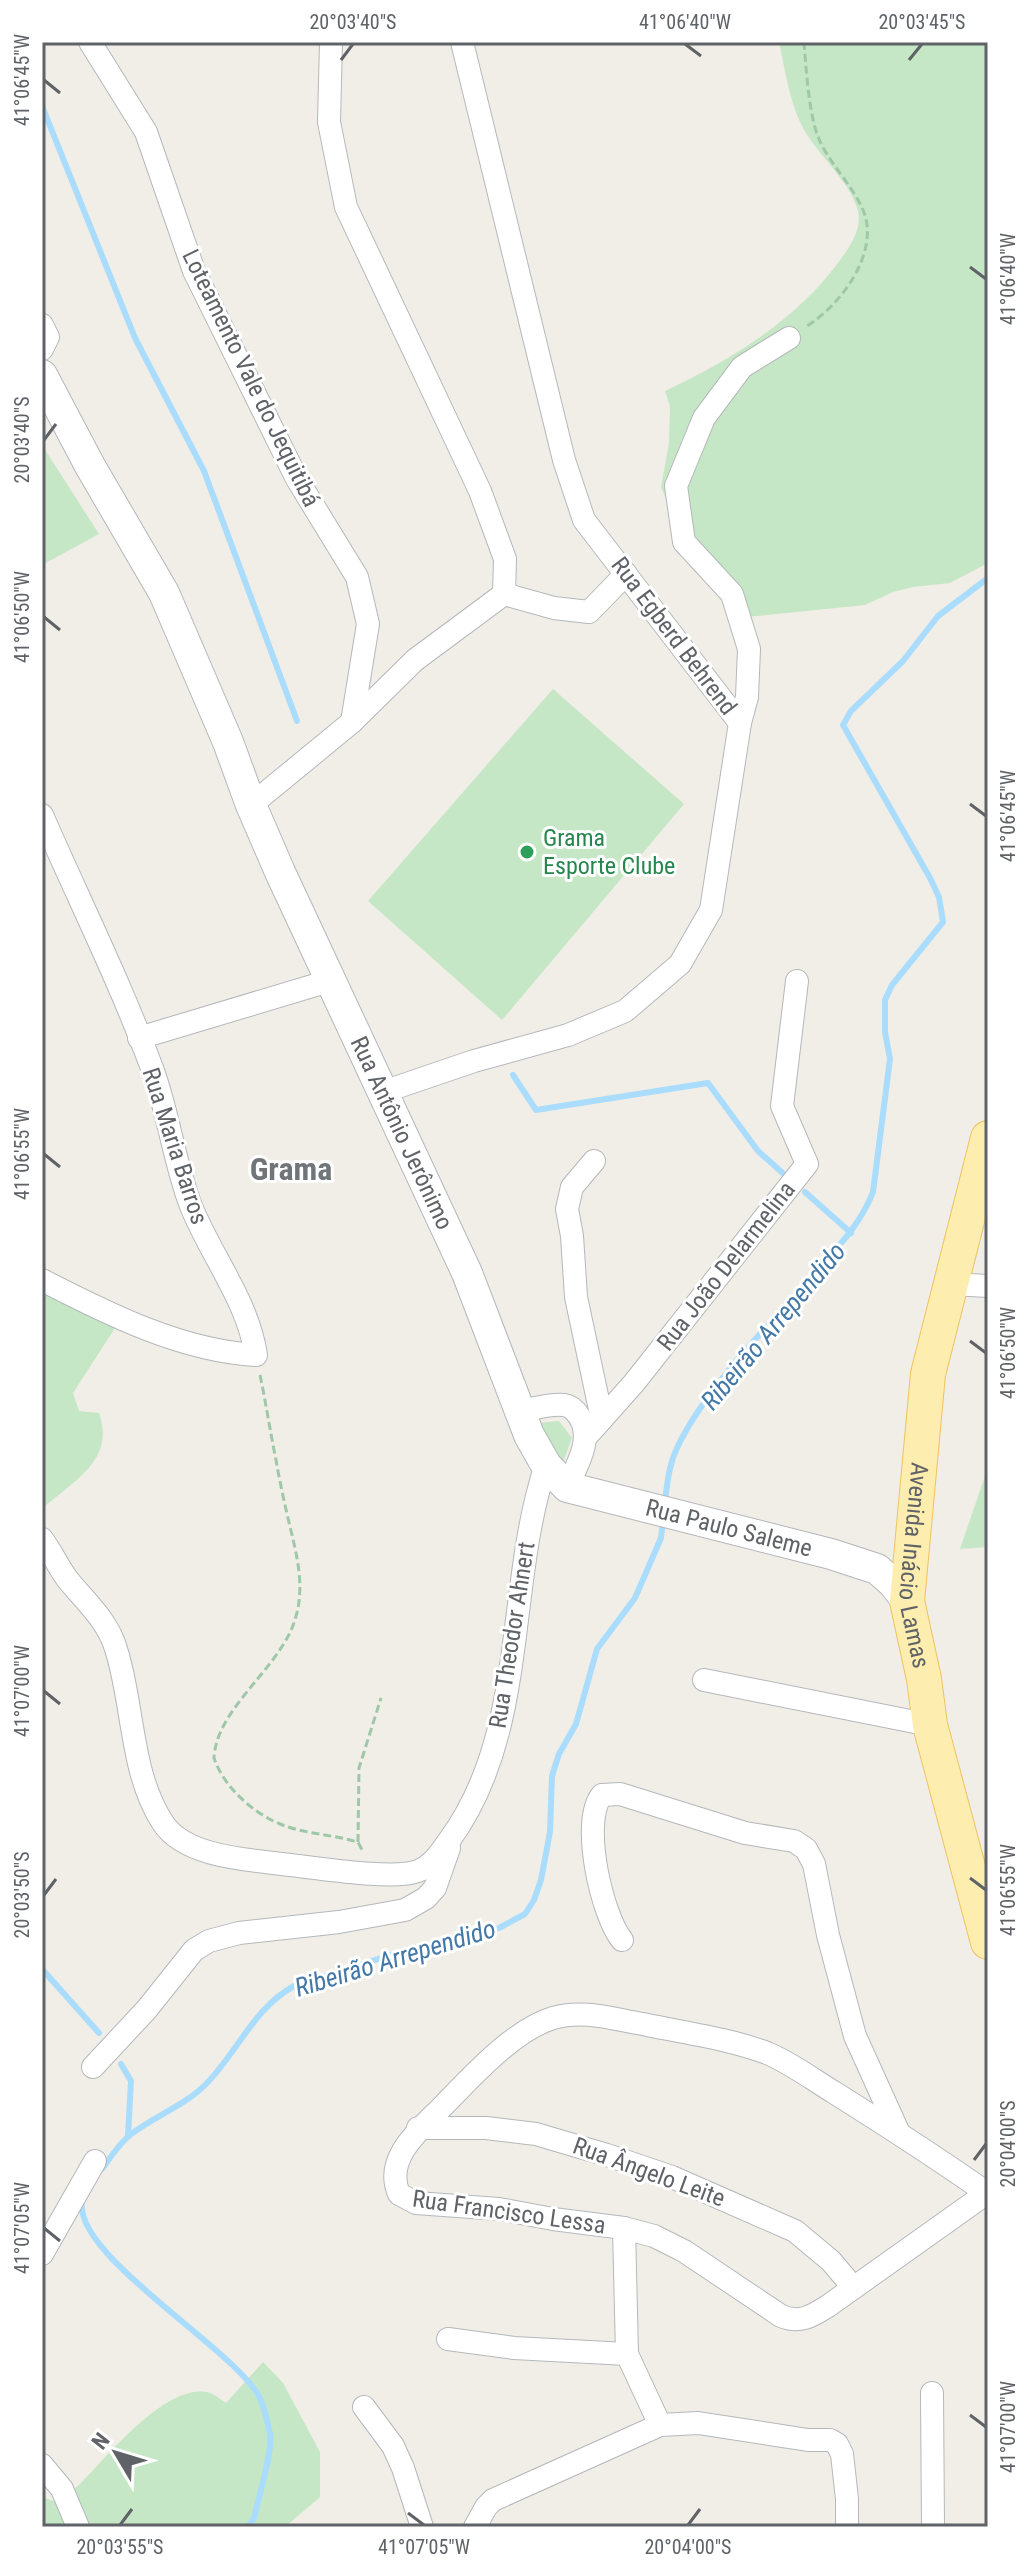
<svg xmlns="http://www.w3.org/2000/svg" width="1030" height="2569" font-family="'Roboto Condensed',sans-serif">
	<rect width="100%" height="100%" fill="#f0eee7"/>
	<g fill="#c6e7c5">
		<path d="M779 42H988V563L950 583 913 587 893 592 865 605 747 617 669 506 661 487 669 443 670 406 665 391C733 359 800 318 843 256 852 243 862 227 858 211 849 178 816 155 801 124 789 99 785 69 779 42Z"/>
		<path d="M42 445 99 534 42 565Z"/>
		<path d="M553 689 684 804 502 1020 368 901Z"/>
		<path d="M42 1287 117 1325 73 1393 79 1411 99 1413C116 1460 73 1481 42 1509Z"/>
		<path d="M559 1421 572 1438 562 1465 538 1423Z"/>
		<path d="M988 1467V1547L960 1549Z"/>
		<path d="M263 2362 283 2383 320 2452V2497L285 2527H42V2497L57 2502C65 2496 74 2490 81 2483 107 2457 168 2380 210 2393 216 2395 221 2400 226 2403Z"/>
	</g>
	<g fill="none" stroke-linecap="round" stroke-linejoin="round">
		<g stroke="#aadcfd" stroke-width="6">
			<path d="M42 106 135 338 204 471 297 721"/>
			<path d="M513 1075 536 1110 708 1083 758 1151 786 1176"/>
			<path d="M805 1192 851 1233"/>
			<path d="M665 1502C667 1484 669 1465 677 1448 704 1389 773 1321 817 1271 839 1246 861 1223 873 1192L890 1059 885 1032V1000L892 985 943 922 939 897 930 878 843 725 851 711 903 661 938 616 988 578"/>
			<path d="M42 1969 99 2033"/>
			<path d="M121 2064 131 2081 128 2136"/>
			<path d="M102 2169C110 2158 119 2144 130 2135 154 2116 185 2106 207 2083 238 2051 254 2008 294 1986L406 1950 473 1936 499 1928 525 1914 534 1900 541 1880 550 1832 552 1776 559 1754 576 1724 597 1649 635 1598 661 1538 663 1521"/>
			<path d="M82 2202C74 2254 226 2344 257 2393 264 2404 267 2420 270 2434 273 2451 258 2499 254 2518L248 2527"/>
		</g>
		<defs>
			<g id="minor">
				<path d="M90 42 146 132 194 271 297 479 357 577 368 624 352 722"/>
				<path d="M331 42 329 122 346 207 480 491 505 559 504 594"/>
				<path d="M462 42 564 460 584 520 740 723"/>
				<path d="M42 325 48 337 42 349"/>
				<path d="M251 805 352 722 415 660 504 594 554 608 589 612 626 574"/>
				<path d="M42 815C79 900 121 984 153 1071 169 1115 174 1162 191 1206 211 1256 248 1301 256 1355 182 1351 108 1314 42 1280"/>
				<path d="M139 1038 329 981"/>
				<path d="M383 1092 474 1061 568 1035 625 1011 680 964 711 910 740 723 747 697 749 649 732 594 684 542 676 486 704 418 742 367 789 338"/>
				<path d="M594 1161 572 1187 567 1209 572 1236 576 1297 602 1419"/>
				<path d="M951 1284 988 1286"/>
				<path d="M520 1411C534 1409 550 1403 564 1405 571 1406 575 1410 579 1416 594 1438 577 1465 567 1487"/>
				<path d="M585 1438 634 1383 807 1164 782 1106 797 981"/>
				<path d="M42 1539C52 1552 58 1567 68 1580 86 1602 108 1621 116 1649 134 1705 130 1773 163 1823 187 1860 259 1860 298 1866 325 1869 395 1880 418 1871 432 1866 440 1853 448 1842 529 1733 505 1587 546 1465"/>
				<path d="M704 1680 930 1725"/>
				<path d="M622 1940C602 1916 580 1821 602 1795L620 1794 745 1833 794 1841 806 1849 814 1864 828 1935 855 2036 898 2131"/>
				<path d="M93 2067 147 2009 194 1950 209 1941 239 1933 339 1922 405 1910 426 1898 435 1888 449 1848"/>
				<path d="M418 2128H486L536 2134 607 2155 672 2177 795 2231 831 2261 852 2286"/>
				<path d="M987 2193 828 2306C812 2316 800 2324 781 2316L684 2251 654 2236 624 2228 553 2219 499 2209 416 2203 399 2194C383 2157 422 2128 445 2104 473 2075 514 2030 553 2018 583 2009 613 2019 643 2024 684 2033 727 2038 767 2053 791 2063 812 2079 835 2093 886 2125 937 2158 987 2193L988 2194"/>
				<path d="M624 2228 627 2354 660 2425"/>
				<path d="M42 2254 95 2161"/>
				<path d="M448 2339 514 2348 627 2354"/>
				<path d="M932 2393 933 2527"/>
				<path d="M364 2407 393 2446 403 2468 422 2527"/>
				<path d="M42 2465 62 2489 78 2527"/>
				<path d="M475 2527 486 2507 493 2500 660 2425 698 2423 808 2440H830L837 2444 842 2454 847 2499V2527"/>
			</g>
			<g id="secondary">
				<path id="s1" d="M42 375 90 466 164 593 228 742 251 805 280 872 467 1273 529 1435 546 1465 567 1487 831 1554 877 1569 893 1583 907 1601"/>
			</g>
			<g id="primary">
				<path id="s2" d="M988 1138 928 1374 907 1601 924 1679 930 1725 988 1942"/>
			</g>
		</defs>
		<use href="#minor" stroke="#b4b8bb" stroke-width="24"/>
		<use href="#secondary" stroke="#b3b7bb" stroke-width="32"/>
		<use href="#primary" stroke="#efc262" stroke-width="36"/>
		<g stroke="#9ec8a8" stroke-width="3" stroke-dasharray="8 4" stroke-linecap="butt">
			<path d="M804 42C806 67 809 117 819 139 829 164 860 193 866 219 875 259 839 306 807 326"/>
			<path d="M260 1375C266 1403 270 1431 276 1460 279 1478 283 1496 287 1514 296 1553 308 1589 292 1628 273 1673 216 1711 214 1758 224 1788 255 1815 285 1826 308 1834 334 1835 358 1842L363 1852"/>
			<path d="M358 1842 359 1768 381 1698"/>
		</g>
		<use href="#minor" stroke="#fff" stroke-width="22"/>
		<use href="#secondary" stroke="#fff" stroke-width="30"/>
		<use href="#primary" stroke="#fdeeaf" stroke-width="34"/>
	</g>
	<path fill="none" stroke="#5f6367" stroke-width="3" d="M685 44 701 56M341 60 353 44M909 60 922 44M44 80 60 93M970 267 986 279M44 440 56 424M44 617 60 630M970 804 986 816M44 1154 60 1167M970 1341 986 1353M44 1691 60 1704M970 1878 986 1890M44 1895 56 1879M974 2160 986 2144M44 2228 60 2241M970 2415 986 2427M408 2513 424 2525M120 2525 132 2509M688 2525 700 2509"/>
	<circle fill="#2e9e5b" stroke="#fff" stroke-width="3" cx="527" cy="852" r="8"/>
	<g text-anchor="middle" stroke-width="6" stroke-linejoin="round" paint-order="stroke">
		<g font-size="24" fill="#5f6367" stroke="#fff">
			<text transform="translate(251 378) rotate(64)" y="8">Loteamento Vale do Jequitibá</text>
			<text transform="translate(674 636) rotate(53)" y="8">Rua Egberd Behrend</text>
			<text dy="8" stroke="none"><textPath href="#s1" startOffset="840">Rua Antônio Jerônimo</textPath></text>
			<text transform="translate(175 1146) rotate(72)" y="8">Rua Maria Barros</text>
			<text transform="translate(726 1266) rotate(-52)" y="8">Rua João Delarmelina</text>
			<text dy="8" stroke="none"><textPath href="#s1" startOffset="1400">Rua Paulo Saleme</textPath></text>
			<text dy="8" stroke="none"><textPath href="#s2" startOffset="436">Avenida Inácio Lamas</textPath></text>
			<text transform="translate(512 1635) rotate(-81)" y="8">Rua Theodor Ahnert</text>
			<text transform="translate(649 2172) rotate(20)" y="8">Rua Ângelo Leite</text>
			<text transform="translate(509 2212) rotate(8)" y="8">Rua Francisco Lessa</text>
		</g>
		<g font-size="24" fill="#27864d" stroke="#fff" text-anchor="start">
			<text x="543" y="846">Grama<tspan x="543" dy="28">Esporte Clube</tspan></text>
		</g>
		<g font-size="26" font-style="italic" fill="#4378a7" stroke="#fff">
			<text transform="translate(773 1326) rotate(-50)" y="9">Ribeirão Arrependido</text>
			<text transform="translate(395 1958) rotate(-17)" y="9">Ribeirão Arrependido</text>
		</g>
		<g font-size="32" font-weight="bold" fill="#707579" stroke="#fff">
			<text x="291" y="1180">Grama</text>
		</g>
	</g>
	<rect width="1030" height="2569" fill="none" stroke="#ffffff" stroke-width="88"/>
	<g transform="translate(116 2453) rotate(308)" stroke="#ffffff" stroke-width="6" paint-order="stroke">
	<path d="M0-6L14 30L0 20L-14 30Z" fill="#5f6367"/>
	<text y="-12" font-size="22" font-weight="bold" text-anchor="middle" fill="#5f6367">N</text>
	</g>
	<rect x="44" y="44" width="942" height="2481" fill="none" stroke="#5f6367" stroke-width="3"/>
	<g font-size="20" text-anchor="middle" fill="#5f6367">
		<text x="353" y="29">20°03'40"S</text>
		<text x="685" y="29">41°06'40"W</text>
		<text x="922" y="29">20°03'45"S</text>
		<text transform="translate(22 80) rotate(-90)" y="7">41°06'45"W</text>
		<text transform="translate(1008 279) rotate(-90)" y="7">41°06'40"W</text>
		<text transform="translate(22 440) rotate(-90)" y="7">20°03'40"S</text>
		<text transform="translate(22 617) rotate(-90)" y="7">41°06'50"W</text>
		<text transform="translate(1008 816) rotate(-90)" y="7">41°06'45"W</text>
		<text transform="translate(22 1154) rotate(-90)" y="7">41°06'55"W</text>
		<text transform="translate(1008 1353) rotate(-90)" y="7">41°06'50"W</text>
		<text transform="translate(22 1691) rotate(-90)" y="7">41°07'00"W</text>
		<text transform="translate(1008 1890) rotate(-90)" y="7">41°06'55"W</text>
		<text transform="translate(22 1895) rotate(-90)" y="7">20°03'50"S</text>
		<text transform="translate(1008 2144) rotate(-90)" y="7">20°04'00"S</text>
		<text transform="translate(22 2228) rotate(-90)" y="7">41°07'05"W</text>
		<text transform="translate(1008 2427) rotate(-90)" y="7">41°07'00"W</text>
		<text x="120" y="2554">20°03'55"S</text>
		<text x="424" y="2554">41°07'05"W</text>
		<text x="688" y="2554">20°04'00"S</text>
	</g>
</svg>
